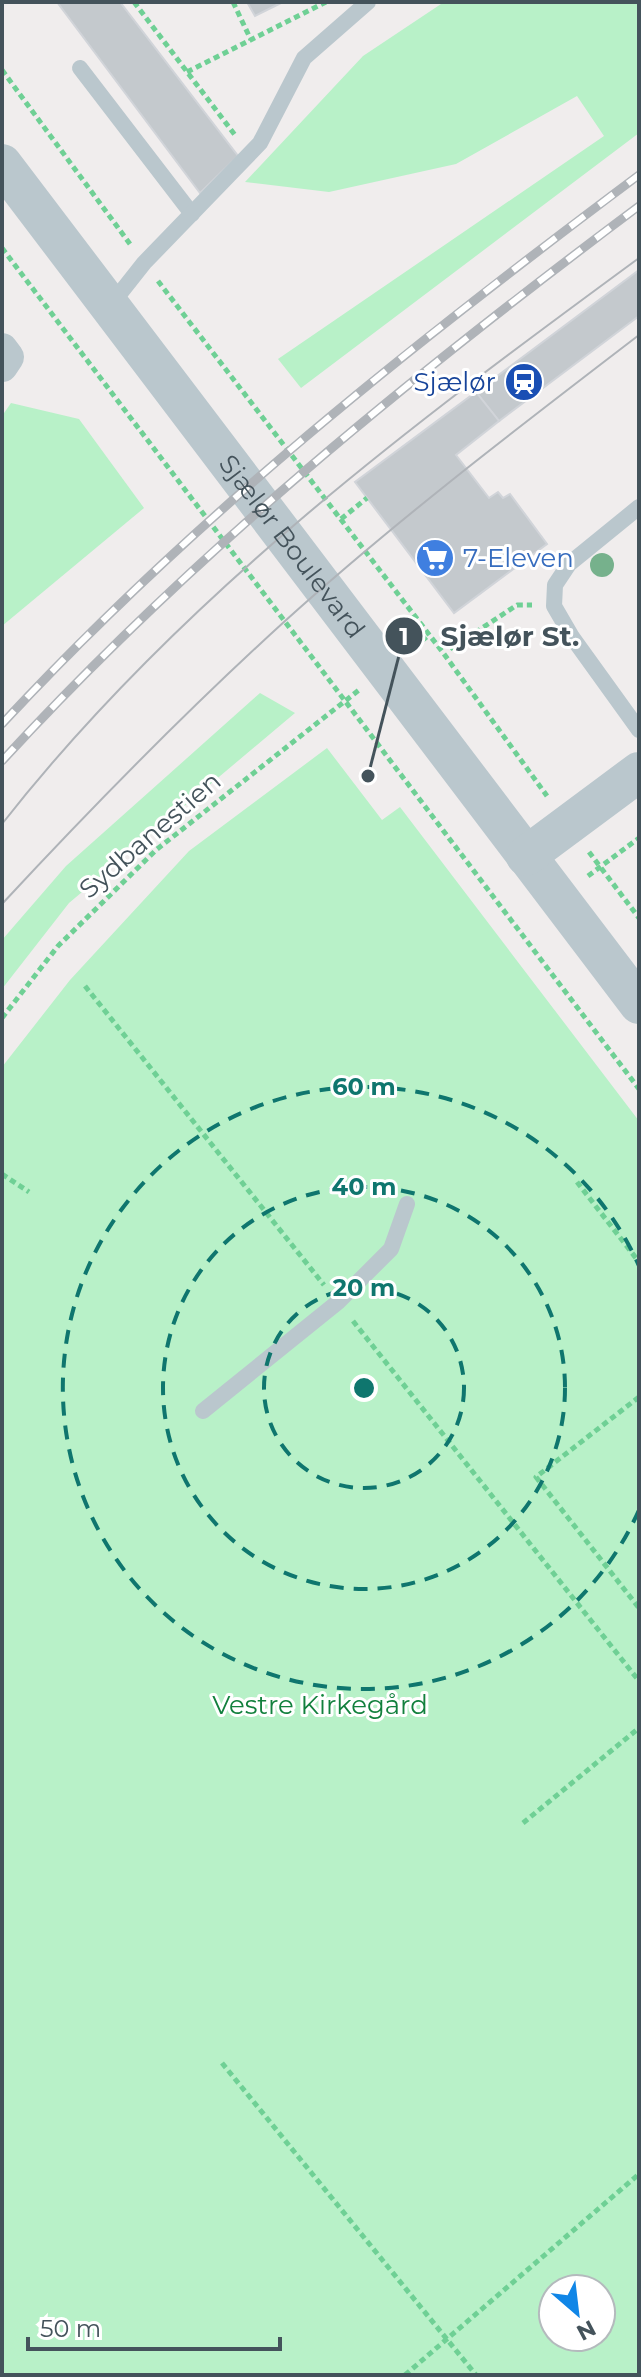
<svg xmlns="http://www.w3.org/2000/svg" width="641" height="2377" font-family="Montserrat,sans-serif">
	<rect width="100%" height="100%" fill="#f0eded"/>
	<g fill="#b8f1c8" fill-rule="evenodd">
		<path d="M444 2H639V133L301 388 278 359 604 136 577 96 456 164 329 192 245 182 363 56Z"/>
		<path d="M11 403 79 419 144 508 2 626V416Z"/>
		<path d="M260 693 295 713 69 903 2 989V940L66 866Z"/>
		<path d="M327 748 382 820 400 807 639 1121V2375H2V1067L70 980 189 851ZM553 2289H601V2337H553Z"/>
	</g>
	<g fill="#c4c9cd" stroke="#d1d4d9" stroke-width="2">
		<path d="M57 2H120L238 156 200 193Z"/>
		<path d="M247 2H283L255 16Z"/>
		<path d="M639 270V316L499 421 476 392Z"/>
		<path d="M476 392 499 421 456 455 489 498 498 492 503 498 510 494 547 544 454 613 355 482Z"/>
	</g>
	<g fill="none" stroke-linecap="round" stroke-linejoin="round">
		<g stroke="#6fd095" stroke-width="5" stroke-dasharray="6 4" stroke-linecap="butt">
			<path d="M134 2 235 135"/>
			<path d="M233 2 251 40"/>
			<path d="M2 70 130 244"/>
			<path d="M187 72 326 2"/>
			<path d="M2 248 639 1089"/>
			<path d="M158 281 444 654 547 796"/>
			<path d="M341 519 367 498"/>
			<path d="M414 647 429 635"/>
			<path d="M450 649 517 605H532"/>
			<path d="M589 852 639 918"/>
			<path d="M588 876 639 838"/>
			<path d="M85 986 324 1285"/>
			<path d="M2 1018 58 946 156 850 359 690"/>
			<path d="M2 1174 29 1192"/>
			<path d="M577 1182 639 1262"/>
			<path d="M353 1321 639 1681"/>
			<path d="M639 1397 536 1477 639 1608"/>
			<path d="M523 1823 639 1728"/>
			<path d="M222 2063 476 2375"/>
			<path d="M405 2375 639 2174"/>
		</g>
		<g stroke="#bac7cd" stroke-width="16">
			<path d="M80 68 192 214"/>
			<path d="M110 306 144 263 260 143 304 58 368 2"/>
			<path d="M639 507 569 564 555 585 554 606 572 637 639 730"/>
			<path d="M203 1411 338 1302 391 1249 407 1204"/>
		</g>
		<path stroke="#bac7cd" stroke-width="32" d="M2 349 8 357 2 366"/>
		<g stroke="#bac7cd" stroke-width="40">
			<path id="s1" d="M2 164 639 1004"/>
			<path d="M526 856 639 772"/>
		</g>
		<g stroke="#afb3b8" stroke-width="2">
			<path d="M2 824C179 598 410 426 639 258"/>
			<path d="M2 904C93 806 186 711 285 621 398 519 519 427 639 335"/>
		</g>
		<defs>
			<g id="rail">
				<path d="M2 724C194 517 414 343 639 175"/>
				<path d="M2 761C194 552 413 375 639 206"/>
			</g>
		</defs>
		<use href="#rail" stroke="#afb3b8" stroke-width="9"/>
		<use href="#rail" stroke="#fff" stroke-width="6" stroke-dasharray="18" stroke-linecap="butt"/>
	</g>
	<circle fill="#76b18c" cx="602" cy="565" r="12"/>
	<g fill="none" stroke="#0f766e" stroke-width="4" stroke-dasharray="14 10">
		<circle cx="364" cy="1388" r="100"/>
		<circle cx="364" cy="1388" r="201"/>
		<path d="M639 1510A301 301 0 1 1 639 1266"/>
	</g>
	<defs>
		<symbol id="station-disc" viewBox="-11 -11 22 22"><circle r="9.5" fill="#1a4fb4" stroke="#fff"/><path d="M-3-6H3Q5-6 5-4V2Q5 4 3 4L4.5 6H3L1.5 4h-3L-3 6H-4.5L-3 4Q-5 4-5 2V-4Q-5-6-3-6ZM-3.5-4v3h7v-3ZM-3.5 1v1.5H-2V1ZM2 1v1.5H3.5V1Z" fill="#fff"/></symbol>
		<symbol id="supermarket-disc" viewBox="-11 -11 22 22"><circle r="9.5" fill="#3f7fe0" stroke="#fff"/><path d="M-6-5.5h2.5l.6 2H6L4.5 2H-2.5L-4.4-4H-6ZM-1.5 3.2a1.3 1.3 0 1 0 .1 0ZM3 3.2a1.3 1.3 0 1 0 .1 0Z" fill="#fff"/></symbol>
	</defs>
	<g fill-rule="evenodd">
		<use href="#station-disc" x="502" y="360" width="44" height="44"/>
		<use href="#supermarket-disc" x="413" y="536" width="44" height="44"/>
	</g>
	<g text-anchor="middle" stroke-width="6" stroke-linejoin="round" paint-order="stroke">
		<g font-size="26" fill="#164399" stroke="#fff" text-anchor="end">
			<text x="496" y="391">Sjælør</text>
		</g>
		<g font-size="26" fill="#44535b" stroke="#fff">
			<text dy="9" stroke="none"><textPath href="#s1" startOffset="480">Sjælør Boulevard</textPath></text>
			<text transform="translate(150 835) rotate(-41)" y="9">Sydbanestien</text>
		</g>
		<g font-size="26" fill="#366cbe" stroke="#fff" text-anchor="start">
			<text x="463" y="567">7-Eleven</text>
		</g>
		<g font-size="26" fill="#12803d" stroke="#fff">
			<text x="320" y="1714">Vestre Kirkegård</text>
		</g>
	</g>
	<circle cx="364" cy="1388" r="12" fill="#0f766e" stroke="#fff" stroke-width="4"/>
	<g font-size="24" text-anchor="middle" font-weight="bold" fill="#0f766e" stroke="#fff" stroke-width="6" stroke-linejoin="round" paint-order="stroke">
		<text x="364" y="1095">60 m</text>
		<text x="364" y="1195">40 m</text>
		<text x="364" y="1296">20 m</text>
	</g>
	<path fill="none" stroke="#44535b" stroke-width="3" d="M368 776L404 636"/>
	<g fill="#44535b" stroke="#fff" stroke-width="3">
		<circle cx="368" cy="776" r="8"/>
		<circle cx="404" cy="636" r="20"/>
	</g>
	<g font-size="24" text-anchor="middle" font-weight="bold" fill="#fff">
		<text x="404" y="645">1</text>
	</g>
	<g font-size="28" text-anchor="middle" font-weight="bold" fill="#44535b" stroke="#fff" stroke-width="6" stroke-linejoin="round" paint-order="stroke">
		<text x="510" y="646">Sjælør St.</text>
	</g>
	<rect width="641" height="2377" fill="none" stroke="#44535b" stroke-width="8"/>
	<g transform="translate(577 2313) rotate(152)"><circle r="38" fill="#ffffff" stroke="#b4babd" stroke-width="2"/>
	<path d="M0-6L14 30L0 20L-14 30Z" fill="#1086e7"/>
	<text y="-12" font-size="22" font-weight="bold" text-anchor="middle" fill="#44535b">N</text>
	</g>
	<path d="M28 2337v12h252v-12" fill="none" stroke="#44535b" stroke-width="4"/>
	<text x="40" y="2337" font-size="24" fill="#44535b" stroke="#ffffff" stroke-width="6" paint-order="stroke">50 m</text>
</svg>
